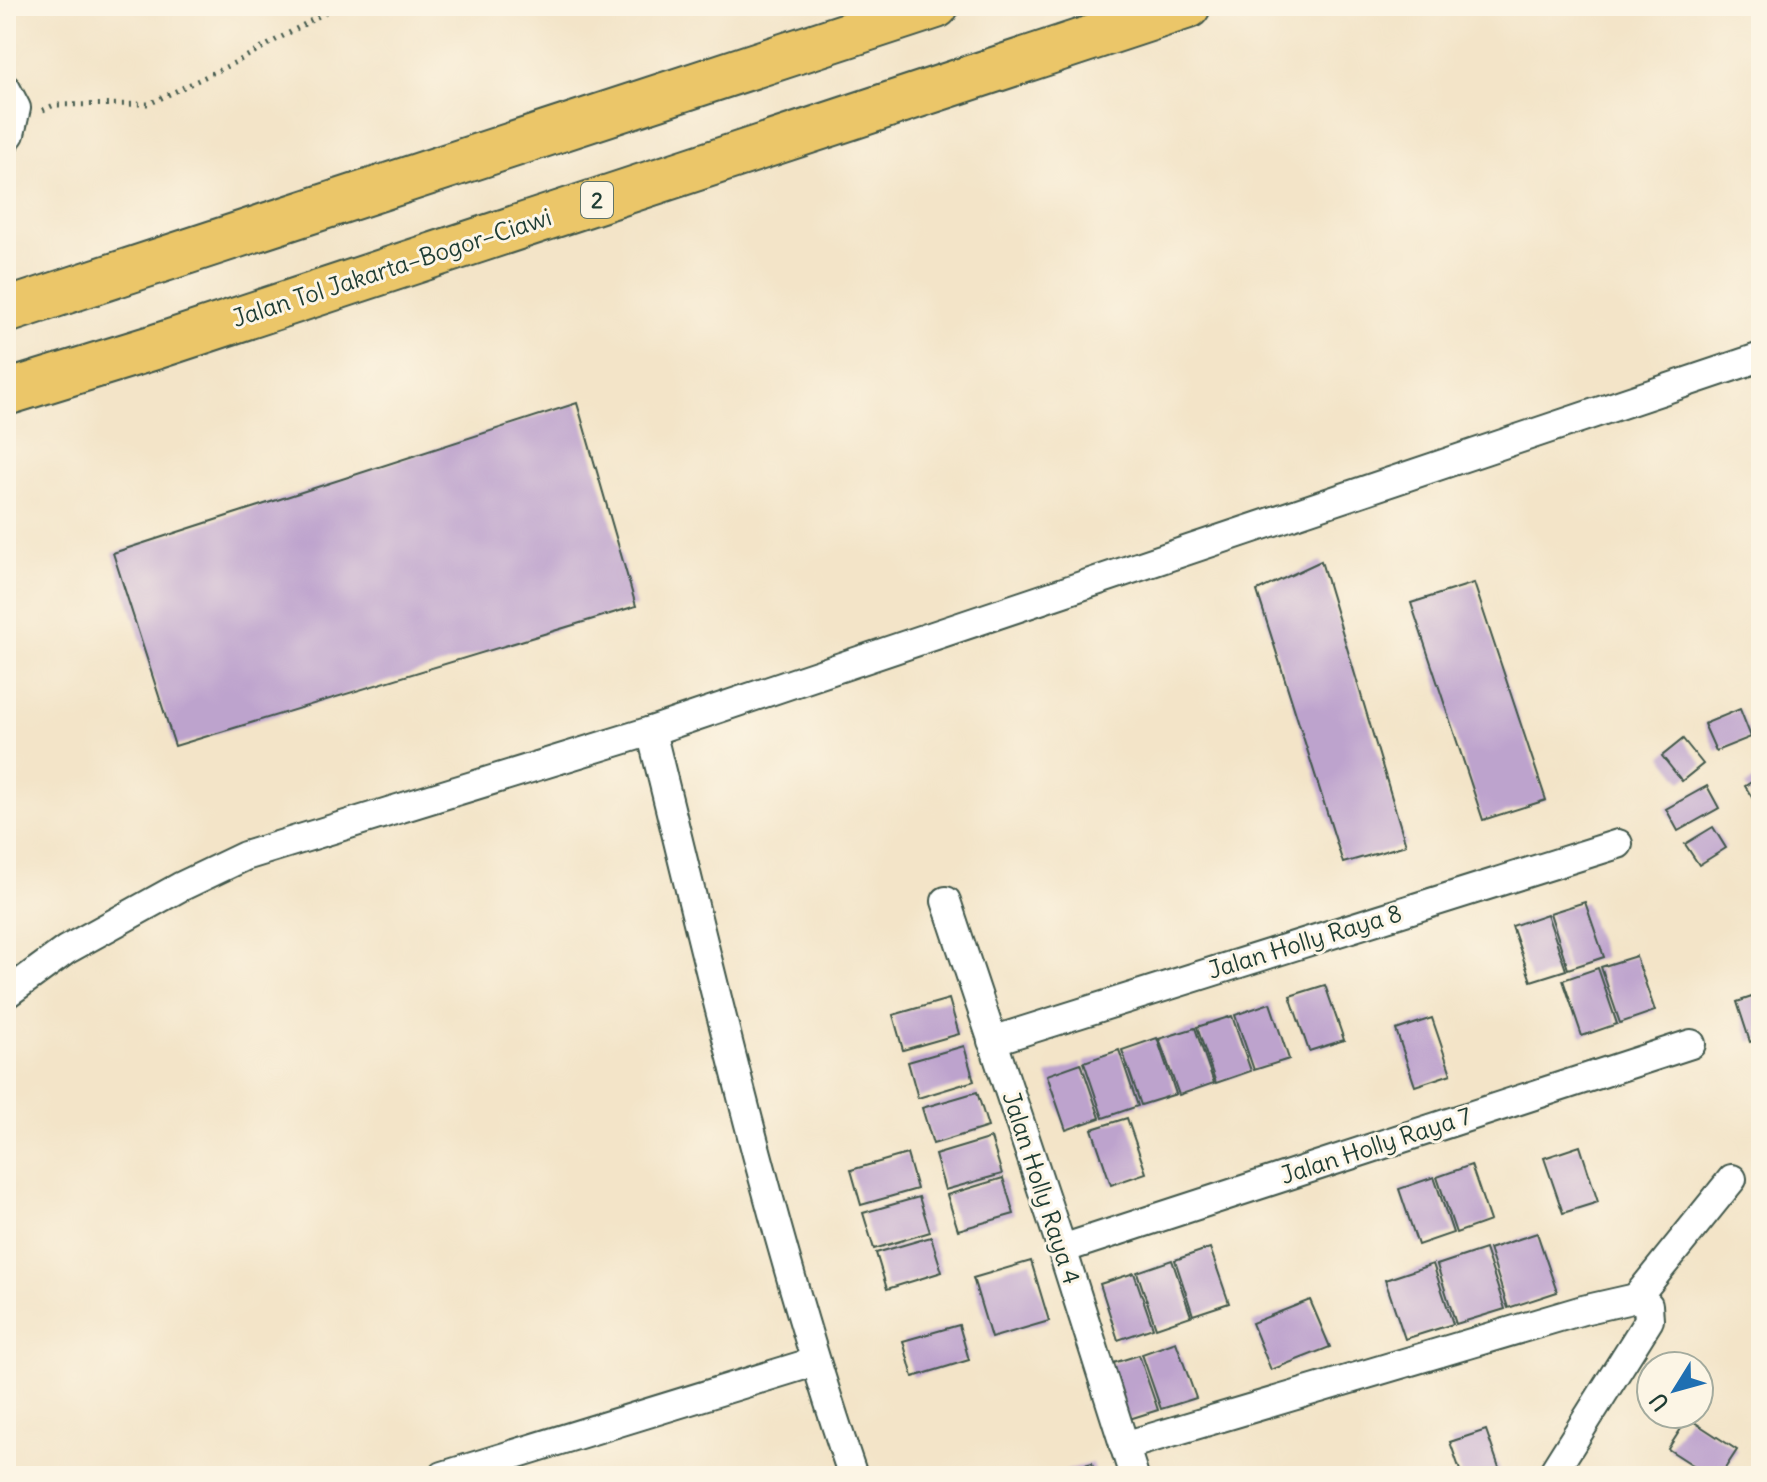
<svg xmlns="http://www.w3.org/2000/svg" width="1767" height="1482" font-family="Delius,sans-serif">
	<rect width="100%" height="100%" fill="#fcf5e5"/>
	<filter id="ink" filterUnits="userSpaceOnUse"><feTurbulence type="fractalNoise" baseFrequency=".0125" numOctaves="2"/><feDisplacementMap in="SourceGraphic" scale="16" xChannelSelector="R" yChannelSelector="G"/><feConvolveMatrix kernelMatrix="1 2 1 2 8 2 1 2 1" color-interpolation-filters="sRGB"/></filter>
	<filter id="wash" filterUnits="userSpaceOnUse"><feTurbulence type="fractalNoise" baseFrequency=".006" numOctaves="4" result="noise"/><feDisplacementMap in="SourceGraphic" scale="32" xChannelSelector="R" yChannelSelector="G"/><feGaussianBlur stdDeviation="1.8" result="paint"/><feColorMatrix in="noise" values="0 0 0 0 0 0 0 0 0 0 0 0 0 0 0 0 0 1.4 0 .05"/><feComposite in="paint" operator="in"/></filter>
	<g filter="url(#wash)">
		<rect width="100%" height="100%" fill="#f3e4c8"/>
		<g id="blocks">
			<g fill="#bda3cd">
				<path d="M577 403 636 606 175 746 113 553Z"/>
				<path d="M1321 561 1406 845 1343 863 1257 591Z"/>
				<path d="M1474 583 1546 800 1483 820 1411 603Z"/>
				<path d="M1740 709 1751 737 1716 751 1704 724Z"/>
				<path d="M1683 739 1703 764 1682 781 1662 756Z"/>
				<path d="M1761 776V812L1745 786Z"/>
				<path d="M1707 786 1719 808 1678 831 1666 809Z"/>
				<path d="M1713 827 1726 848 1699 865 1685 844Z"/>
				<path d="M1585 902 1604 957 1568 969 1550 913Z"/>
				<path d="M1547 914 1566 970 1531 981 1512 926Z"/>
				<path d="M1636 956 1655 1011 1620 1023 1601 967Z"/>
				<path d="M1598 968 1617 1024 1582 1036 1563 980Z"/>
				<path d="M1325 985 1344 1040 1309 1051 1290 996Z"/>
				<path d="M1761 994V1038L1750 1042 1737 1002Z"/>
				<path d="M949 999 959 1034 903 1050 893 1015Z"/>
				<path d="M1270 1003 1289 1059 1254 1070 1235 1015Z"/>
				<path d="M1232 1016 1251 1071 1216 1083 1197 1027Z"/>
				<path d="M1432 1018 1451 1074 1415 1086 1396 1030Z"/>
				<path d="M1195 1028 1214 1083 1179 1095 1159 1039Z"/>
				<path d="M1157 1038 1176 1094 1141 1105 1122 1050Z"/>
				<path d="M964 1046 974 1081 918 1098 908 1062Z"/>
				<path d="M1119 1050 1138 1106 1103 1118 1084 1062Z"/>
				<path d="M1081 1063 1100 1118 1066 1130 1047 1075Z"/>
				<path d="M977 1092 988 1127 933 1144 922 1108Z"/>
				<path d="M1127 1118 1146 1173 1111 1185 1092 1129Z"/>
				<path d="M991 1138 1002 1174 945 1190 935 1155Z"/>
				<path d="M1580 1146 1598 1202 1563 1213 1544 1158Z"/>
				<path d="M907 1154 917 1189 861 1205 851 1170Z"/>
				<path d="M1471 1165 1490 1221 1456 1233 1437 1177Z"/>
				<path d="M1434 1177 1453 1233 1418 1245 1399 1189Z"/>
				<path d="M1003 1178 1014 1214 958 1230 947 1195Z"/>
				<path d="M919 1197 930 1232 874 1249 863 1213Z"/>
				<path d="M1537 1233 1557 1292 1508 1308 1489 1249Z"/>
				<path d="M931 1237 942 1272 887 1289 876 1253Z"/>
				<path d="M1210 1248 1229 1303 1193 1315 1175 1260Z"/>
				<path d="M1485 1249 1505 1309 1456 1324 1437 1265Z"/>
				<path d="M1172 1260 1191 1316 1156 1328 1137 1272Z"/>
				<path d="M1031 1261 1049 1321 991 1338 973 1278Z"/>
				<path d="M1433 1264 1453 1324 1405 1339 1385 1280Z"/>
				<path d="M1134 1273 1153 1328 1118 1340 1100 1284Z"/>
				<path d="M1310 1300 1330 1347 1271 1370 1252 1323Z"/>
				<path d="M959 1325 969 1360 913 1377 903 1341Z"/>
				<path d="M1176 1342 1196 1398 1161 1409 1142 1354Z"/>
				<path d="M1139 1355 1158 1410 1123 1421 1104 1366Z"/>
				<path d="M1688 1418 1737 1450 1720 1476H1710L1668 1449Z"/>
				<path d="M1486 1430 1502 1476H1462L1450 1442Z"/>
				<path d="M1092 1463 1096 1476H1048V1475Z"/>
			</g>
		</g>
	</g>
	<g filter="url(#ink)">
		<use href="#blocks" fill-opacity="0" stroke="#3f564a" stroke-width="2"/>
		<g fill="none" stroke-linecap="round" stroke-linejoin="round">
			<defs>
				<g id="street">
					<path d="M6 89 16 108 10 134 6 139"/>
					<path d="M651 731C713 980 770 1232 853 1476"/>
					<path d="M946 901 1062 1249 1134 1476"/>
					<path d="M6 994 66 950 180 887 245 856 651 731 1761 357"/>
					<path d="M992 1041 1618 844"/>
					<path d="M1062 1249 1691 1044"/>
					<path d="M1636 1298 1732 1179"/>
					<path d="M1124 1446 1583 1310 1636 1298 1648 1305 1649 1320 1551 1476"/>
					<path d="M443 1476 814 1362"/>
				</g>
				<g id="highway">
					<path d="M6 311 936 6"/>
					<path d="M6 393 155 347 1188 6"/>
				</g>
			</defs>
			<use href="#street" stroke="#3f564a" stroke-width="32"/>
			<use href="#highway" stroke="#3f564a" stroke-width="48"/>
			<path stroke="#3f564a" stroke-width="5" stroke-dasharray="2 6" stroke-linecap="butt" d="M43 110 54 105 149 104 242 59 337 6"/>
			<use href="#street" stroke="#fff" stroke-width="28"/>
			<use href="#highway" stroke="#ebc669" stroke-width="44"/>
		</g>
	</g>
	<g text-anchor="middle" stroke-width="6" stroke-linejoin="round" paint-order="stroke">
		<rect fill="#fcf5e5" stroke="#617469" stroke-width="2" x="581" y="182" width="32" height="36" rx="6"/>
		<g font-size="22" font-weight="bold" fill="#1f3d34">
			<text x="597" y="208">2</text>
		</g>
		<g font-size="24" fill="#1f3d34" stroke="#fcf5e5">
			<text transform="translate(392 268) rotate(-18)" y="8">Jalan Tol Jakarta–Bogor–Ciawi</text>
			<text transform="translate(1305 942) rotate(-17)" y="8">Jalan Holly Raya 8</text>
			<text transform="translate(1376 1146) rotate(-18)" y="8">Jalan Holly Raya 7</text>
			<text transform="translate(1041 1188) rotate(72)" y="8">Jalan Holly Raya 4</text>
		</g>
	</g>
	<rect width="1767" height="1482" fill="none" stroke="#fcf5e5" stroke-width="32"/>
	<g transform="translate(1675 1390) rotate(233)"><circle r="38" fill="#fcf5e5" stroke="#a4ab9e" stroke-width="2"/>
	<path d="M0-6L14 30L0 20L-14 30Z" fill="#1f6fb2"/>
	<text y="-12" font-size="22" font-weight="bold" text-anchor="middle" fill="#1f3d34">U</text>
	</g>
</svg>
